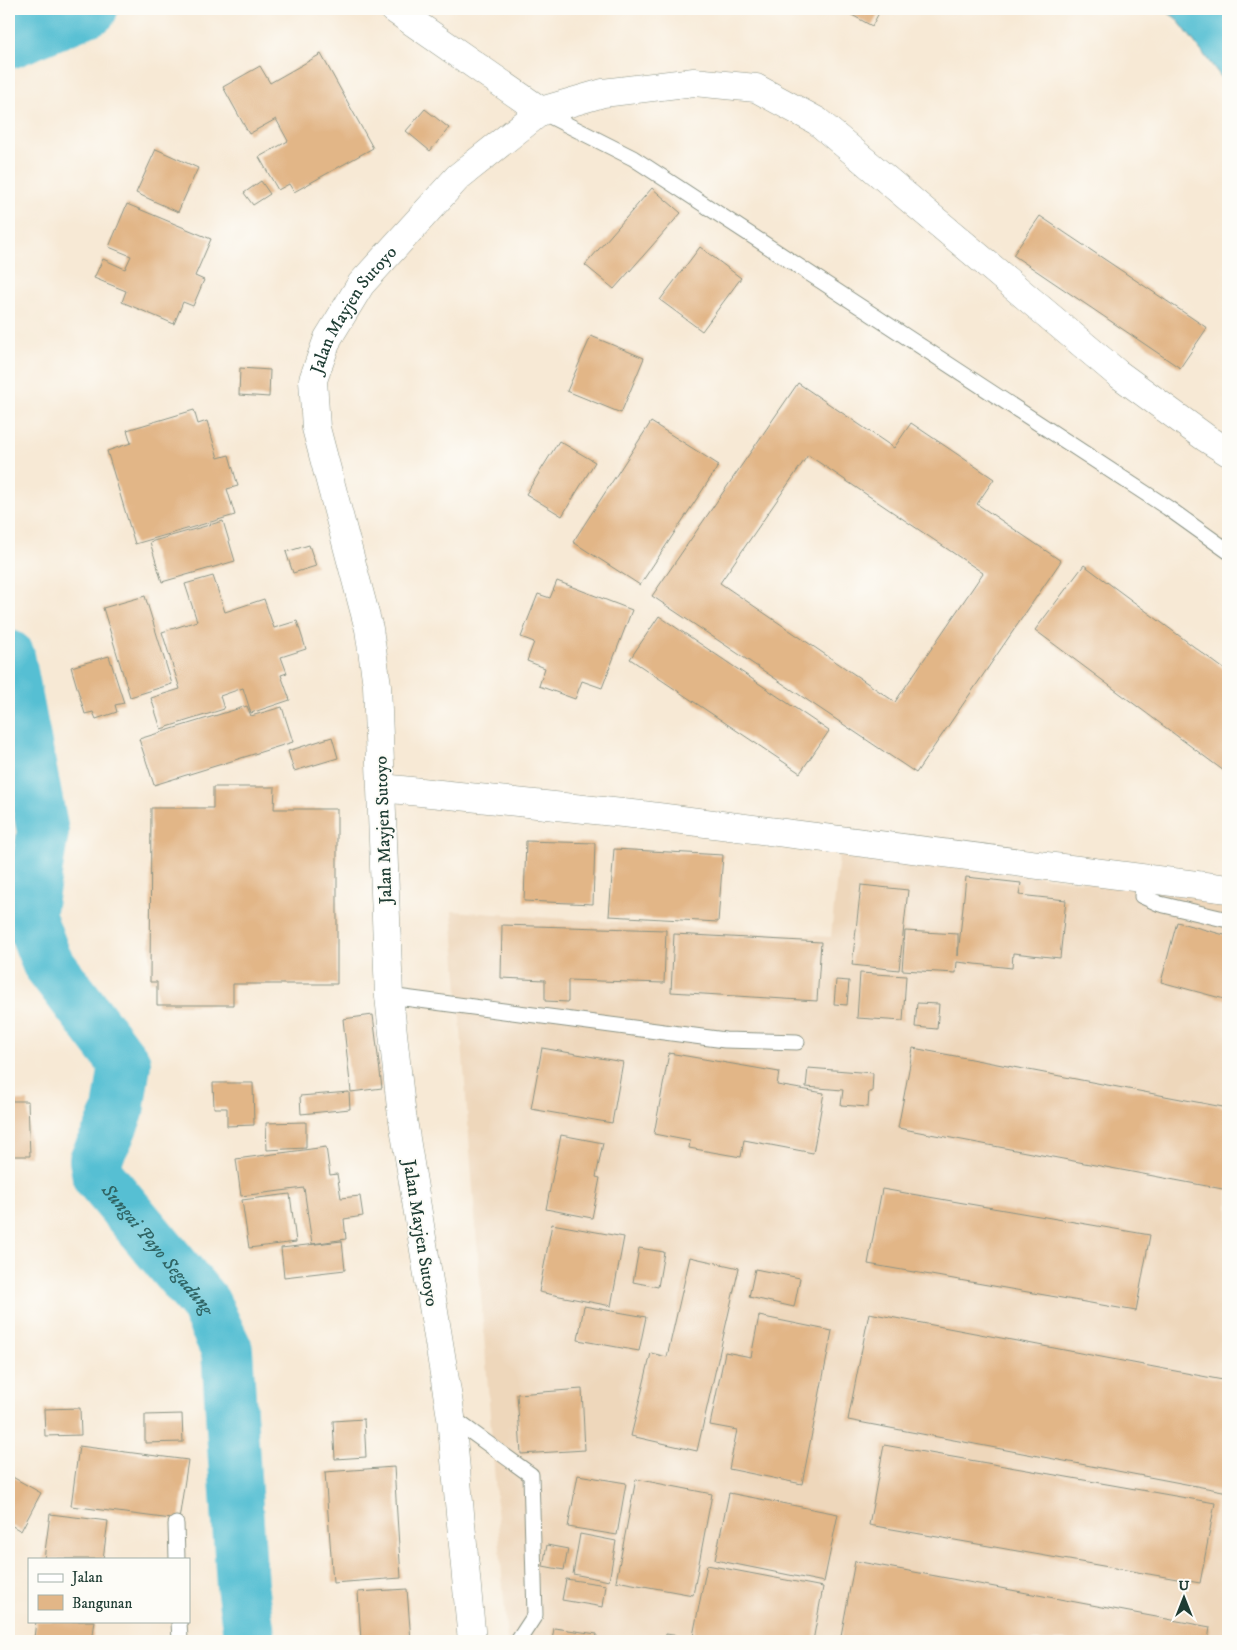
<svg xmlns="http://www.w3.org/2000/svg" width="1237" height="1650" font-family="'IM FELL DW Pica',serif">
	<rect width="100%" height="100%" fill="#fdfcf7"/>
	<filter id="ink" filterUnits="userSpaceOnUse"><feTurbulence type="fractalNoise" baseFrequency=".02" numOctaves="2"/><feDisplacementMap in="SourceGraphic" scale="10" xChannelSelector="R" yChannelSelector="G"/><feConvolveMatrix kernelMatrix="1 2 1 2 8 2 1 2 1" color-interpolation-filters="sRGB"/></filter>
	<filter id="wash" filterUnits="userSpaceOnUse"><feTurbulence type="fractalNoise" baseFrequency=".0096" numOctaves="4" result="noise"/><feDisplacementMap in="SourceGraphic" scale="20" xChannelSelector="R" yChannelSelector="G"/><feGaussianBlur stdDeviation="1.12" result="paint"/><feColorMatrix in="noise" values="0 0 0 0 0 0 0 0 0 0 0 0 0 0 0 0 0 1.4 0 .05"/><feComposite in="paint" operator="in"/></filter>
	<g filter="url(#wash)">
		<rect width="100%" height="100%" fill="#f7e9d5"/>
		<path fill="#eed7bb" d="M839 854 1228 898V1641H507L452 911 831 937Z"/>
		<path fill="#56bfd3" stroke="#3a7e84" d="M1162 9H1228V86L1176 18Z"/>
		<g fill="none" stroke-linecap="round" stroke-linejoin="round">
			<g stroke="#56bfd3" stroke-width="52">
				<path d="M9 43 92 9"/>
				<path id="s1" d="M9 656 43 832 29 915 47 962 125 1064 118 1111 108 1135 95 1160 98 1176 205 1304 227 1350 242 1586 250 1641"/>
			</g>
		</g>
		<g id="blocks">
			<g fill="#e2b687" fill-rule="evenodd">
				<path d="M841 9H881L872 26Z"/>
				<path d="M321 54 373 148 294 192 289 184 278 190 259 157 288 141 276 119 249 134 223 87 260 66 270 83Z"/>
				<path d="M425 109 449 128 430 151 406 131Z"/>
				<path d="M156 149 198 168 178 212 136 193Z"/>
				<path d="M261 181 270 194 253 205 244 193Z"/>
				<path d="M652 188 681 213 614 289 585 265Z"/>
				<path d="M127 204 211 239 195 276 204 280 193 306 183 302 174 324 122 302 126 291 94 278 103 259 125 269 131 256 109 247Z"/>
				<path d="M1040 216 1207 328 1180 368 1013 255Z"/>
				<path d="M700 247 741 278 702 331 660 300Z"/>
				<path d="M591 336 644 358 621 413 567 391Z"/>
				<path d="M240 368 270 370 269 397 239 395Z"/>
				<path d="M798 383 894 448 911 423 994 479 977 504 1061 561 916 773 652 596ZM808 455 983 573 895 702 720 583Z"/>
				<path d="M194 410 198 424 207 421 218 458 229 455 238 486 227 489 235 515 135 544 107 451 131 443 127 430Z"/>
				<path d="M651 422 719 465 640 585 573 542Z"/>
				<path d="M559 441 595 462 562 516 526 494Z"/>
				<path d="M223 521 235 561 162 582 150 542Z"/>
				<path d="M309 545 316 566 293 573 286 552Z"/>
				<path d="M1084 565 1228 672V774L1035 630Z"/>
				<path d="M213 576 225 612 264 599 274 628 297 621 306 649 281 657 287 673 281 675 290 700 251 713 243 688 220 696 224 709 161 729 151 698 180 689 162 632 197 621 185 584Z"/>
				<path d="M557 581 632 610 602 688 582 681 575 699 539 686 545 668 527 661 534 642 521 637 538 594 550 598Z"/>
				<path d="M145 596 172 684 130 697 103 608Z"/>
				<path d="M659 616 829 731 800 773 630 659Z"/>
				<path d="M109 656 124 703 115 705 117 712 96 719 93 712 85 714 71 667Z"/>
				<path d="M247 706 251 716 282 707 293 742 154 785 139 739Z"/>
				<path d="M332 737 338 758 294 771 288 751Z"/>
				<path d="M213 787H275L274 809H337V984H233V1005H157V982H150L151 808H213Z"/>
				<path d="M526 841 595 843 593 904 524 901Z"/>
				<path d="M614 849 723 855 718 922 609 916Z"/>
				<path d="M966 877 1021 883 1019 895 1066 900 1060 958 1013 953 1012 968 957 962 956 973 902 970 905 931 958 934V956Z"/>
				<path d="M861 885 908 890 899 970 852 965Z"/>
				<path d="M1177 922 1228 936V1000L1161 982Z"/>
				<path d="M502 925 666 930 664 983 568 980V1002L545 1001V980L501 978Z"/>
				<path d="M674 934 821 942 817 1001 671 992Z"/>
				<path d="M860 973 906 976 903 1021 857 1018Z"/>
				<path d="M836 980 849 981 847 1005 834 1004Z"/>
				<path d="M917 1003 939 1004 937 1029 915 1027Z"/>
				<path d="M373 1015 382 1088 351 1092 343 1019Z"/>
				<path d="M542 1048 623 1062 612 1123 531 1109Z"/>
				<path d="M913 1048 1228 1108V1190L898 1128Z"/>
				<path d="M669 1053 779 1072 777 1085 824 1093 813 1153 744 1140 741 1157 689 1148 690 1141 654 1134Z"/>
				<path d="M808 1068 873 1073 872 1092H869L868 1107 841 1105 843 1090 806 1087Z"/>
				<path d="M213 1083H253L254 1125 227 1126V1108H214Z"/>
				<path d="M349 1092 350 1109 301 1114 300 1096Z"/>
				<path d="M9 1101H28L30 1156H9Z"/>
				<path d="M306 1122V1148L267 1150 266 1123Z"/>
				<path d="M561 1135 603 1143 596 1177 600 1178 592 1218 546 1209Z"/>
				<path d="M326 1147 330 1175 337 1174 341 1198 360 1196 363 1216 344 1219 346 1239 312 1244 304 1188 241 1196 236 1159Z"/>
				<path d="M882 1189 1150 1235 1136 1311 868 1264Z"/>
				<path d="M290 1194 296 1242 249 1248 242 1200Z"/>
				<path d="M552 1224 624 1237 611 1306 539 1292Z"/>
				<path d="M342 1241 345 1270 284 1277 281 1248Z"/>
				<path d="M639 1248 664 1252 658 1287 633 1282Z"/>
				<path d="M690 1257 739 1268 697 1451 631 1436 651 1353 667 1357Z"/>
				<path d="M755 1269 800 1278 794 1307 749 1297Z"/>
				<path d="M584 1306 646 1317 639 1351 578 1340Z"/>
				<path d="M869 1313 1228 1381V1492L848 1420Z"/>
				<path d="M759 1316 832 1331 802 1484 729 1469 737 1430 710 1425 725 1352 751 1357Z"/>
				<path d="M582 1389 585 1450 521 1454 517 1394Z"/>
				<path d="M80 1408 81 1435 45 1436 44 1409Z"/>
				<path d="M182 1414 183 1442 145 1443V1415Z"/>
				<path d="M364 1419 366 1457 335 1459 333 1421Z"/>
				<path d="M884 1445 1215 1503 1200 1583 869 1525Z"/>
				<path d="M79 1446 188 1460 179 1520 71 1506Z"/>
				<path d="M394 1467 401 1578 333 1583 325 1472Z"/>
				<path d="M9 1475 41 1493 21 1531 9 1524Z"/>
				<path d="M578 1475 626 1483 617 1535 568 1527Z"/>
				<path d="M636 1479 712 1494 693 1595 616 1581Z"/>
				<path d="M729 1493 838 1514 824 1582 715 1560Z"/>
				<path d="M50 1514 108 1521 103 1559H44Z"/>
				<path d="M580 1534 616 1541 609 1581 573 1574Z"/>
				<path d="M547 1545 568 1549 564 1570 543 1566Z"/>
				<path d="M855 1561 1210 1627 1208 1641H840Z"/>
				<path d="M707 1565 823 1587 813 1641H721L693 1636Z"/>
				<path d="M566 1579 606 1585 603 1607 562 1600Z"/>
				<path d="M407 1589 411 1641H361L358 1592Z"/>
				<path d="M36 1621H95L92 1641H57L34 1638Z"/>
				<path d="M554 1628 597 1634 596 1641H552Z"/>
				<path d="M666 1634 706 1640V1641H665Z"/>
			</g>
		</g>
	</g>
	<g filter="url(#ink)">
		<use href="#blocks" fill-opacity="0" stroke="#8b9384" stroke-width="1"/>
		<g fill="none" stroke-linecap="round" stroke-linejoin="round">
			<defs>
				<g id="service">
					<path d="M542 112 633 158 1168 508 1228 551"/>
					<path d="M1144 878 1142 896 1160 904 1228 920"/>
					<path d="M389 996 725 1040 797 1042"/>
					<path d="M451 1417 531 1475 535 1615 518 1641"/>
					<path d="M176 1524 177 1559"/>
					<path d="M179 1621 180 1641"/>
				</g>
				<path id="minor" d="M382 788 642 815 1228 889"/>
				<g id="tertiary">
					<path id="s2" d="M472 1641 451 1417 401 1108 389 996 377 685 369 629 316 428 313 380 328 338 361 284 458 177 541 111"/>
				</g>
				<path id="secondary" d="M394 9 541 111 603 93 694 82 756 88 817 121 1117 373 1206 438 1228 452"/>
			</defs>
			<use href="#service" stroke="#8b9384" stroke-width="17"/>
			<use href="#minor" stroke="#8b9384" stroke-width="29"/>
			<use href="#tertiary" stroke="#8b9384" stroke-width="29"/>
			<use href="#secondary" stroke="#8b9384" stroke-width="29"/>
			<use href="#service" stroke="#fff" stroke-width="15"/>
			<use href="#minor" stroke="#fff" stroke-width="28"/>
			<use href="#tertiary" stroke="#fff" stroke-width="28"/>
			<use href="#secondary" stroke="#fff" stroke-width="28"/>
		</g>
	</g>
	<g text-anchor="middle" stroke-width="4" stroke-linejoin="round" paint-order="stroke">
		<g font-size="18" fill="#1f3d34" stroke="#fdfcf7">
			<text dy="6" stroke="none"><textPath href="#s2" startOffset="1356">Jalan Mayjen Sutoyo</textPath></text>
			<text transform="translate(383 830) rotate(-92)" y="6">Jalan Mayjen Sutoyo</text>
			<text transform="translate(421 1233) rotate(81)" y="6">Jalan Mayjen Sutoyo</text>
		</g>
		<g font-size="19" font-style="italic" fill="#306464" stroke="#fdfcf7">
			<text dy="7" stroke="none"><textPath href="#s1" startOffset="655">Sungai Payo Segadung</textPath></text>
		</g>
	</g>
	<rect width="1237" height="1650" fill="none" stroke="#fdfcf7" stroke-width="30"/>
	<rect x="28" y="1558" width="162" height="65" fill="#fdfcf7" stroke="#a4b0a9"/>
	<rect x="38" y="1574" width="25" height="8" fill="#ffffff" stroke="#a4b0a9"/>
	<text x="72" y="1582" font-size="15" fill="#1f3d34">Jalan</text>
	<rect x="38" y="1595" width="25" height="15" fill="#e2b687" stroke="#a4b0a9"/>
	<text x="72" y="1608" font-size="15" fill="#1f3d34">Bangunan</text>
	<g transform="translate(1184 1598)" stroke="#fdfcf7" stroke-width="4" paint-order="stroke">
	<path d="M0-4L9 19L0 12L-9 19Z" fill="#1f3d34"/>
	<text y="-8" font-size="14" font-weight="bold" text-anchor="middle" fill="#1f3d34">U</text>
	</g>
</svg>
